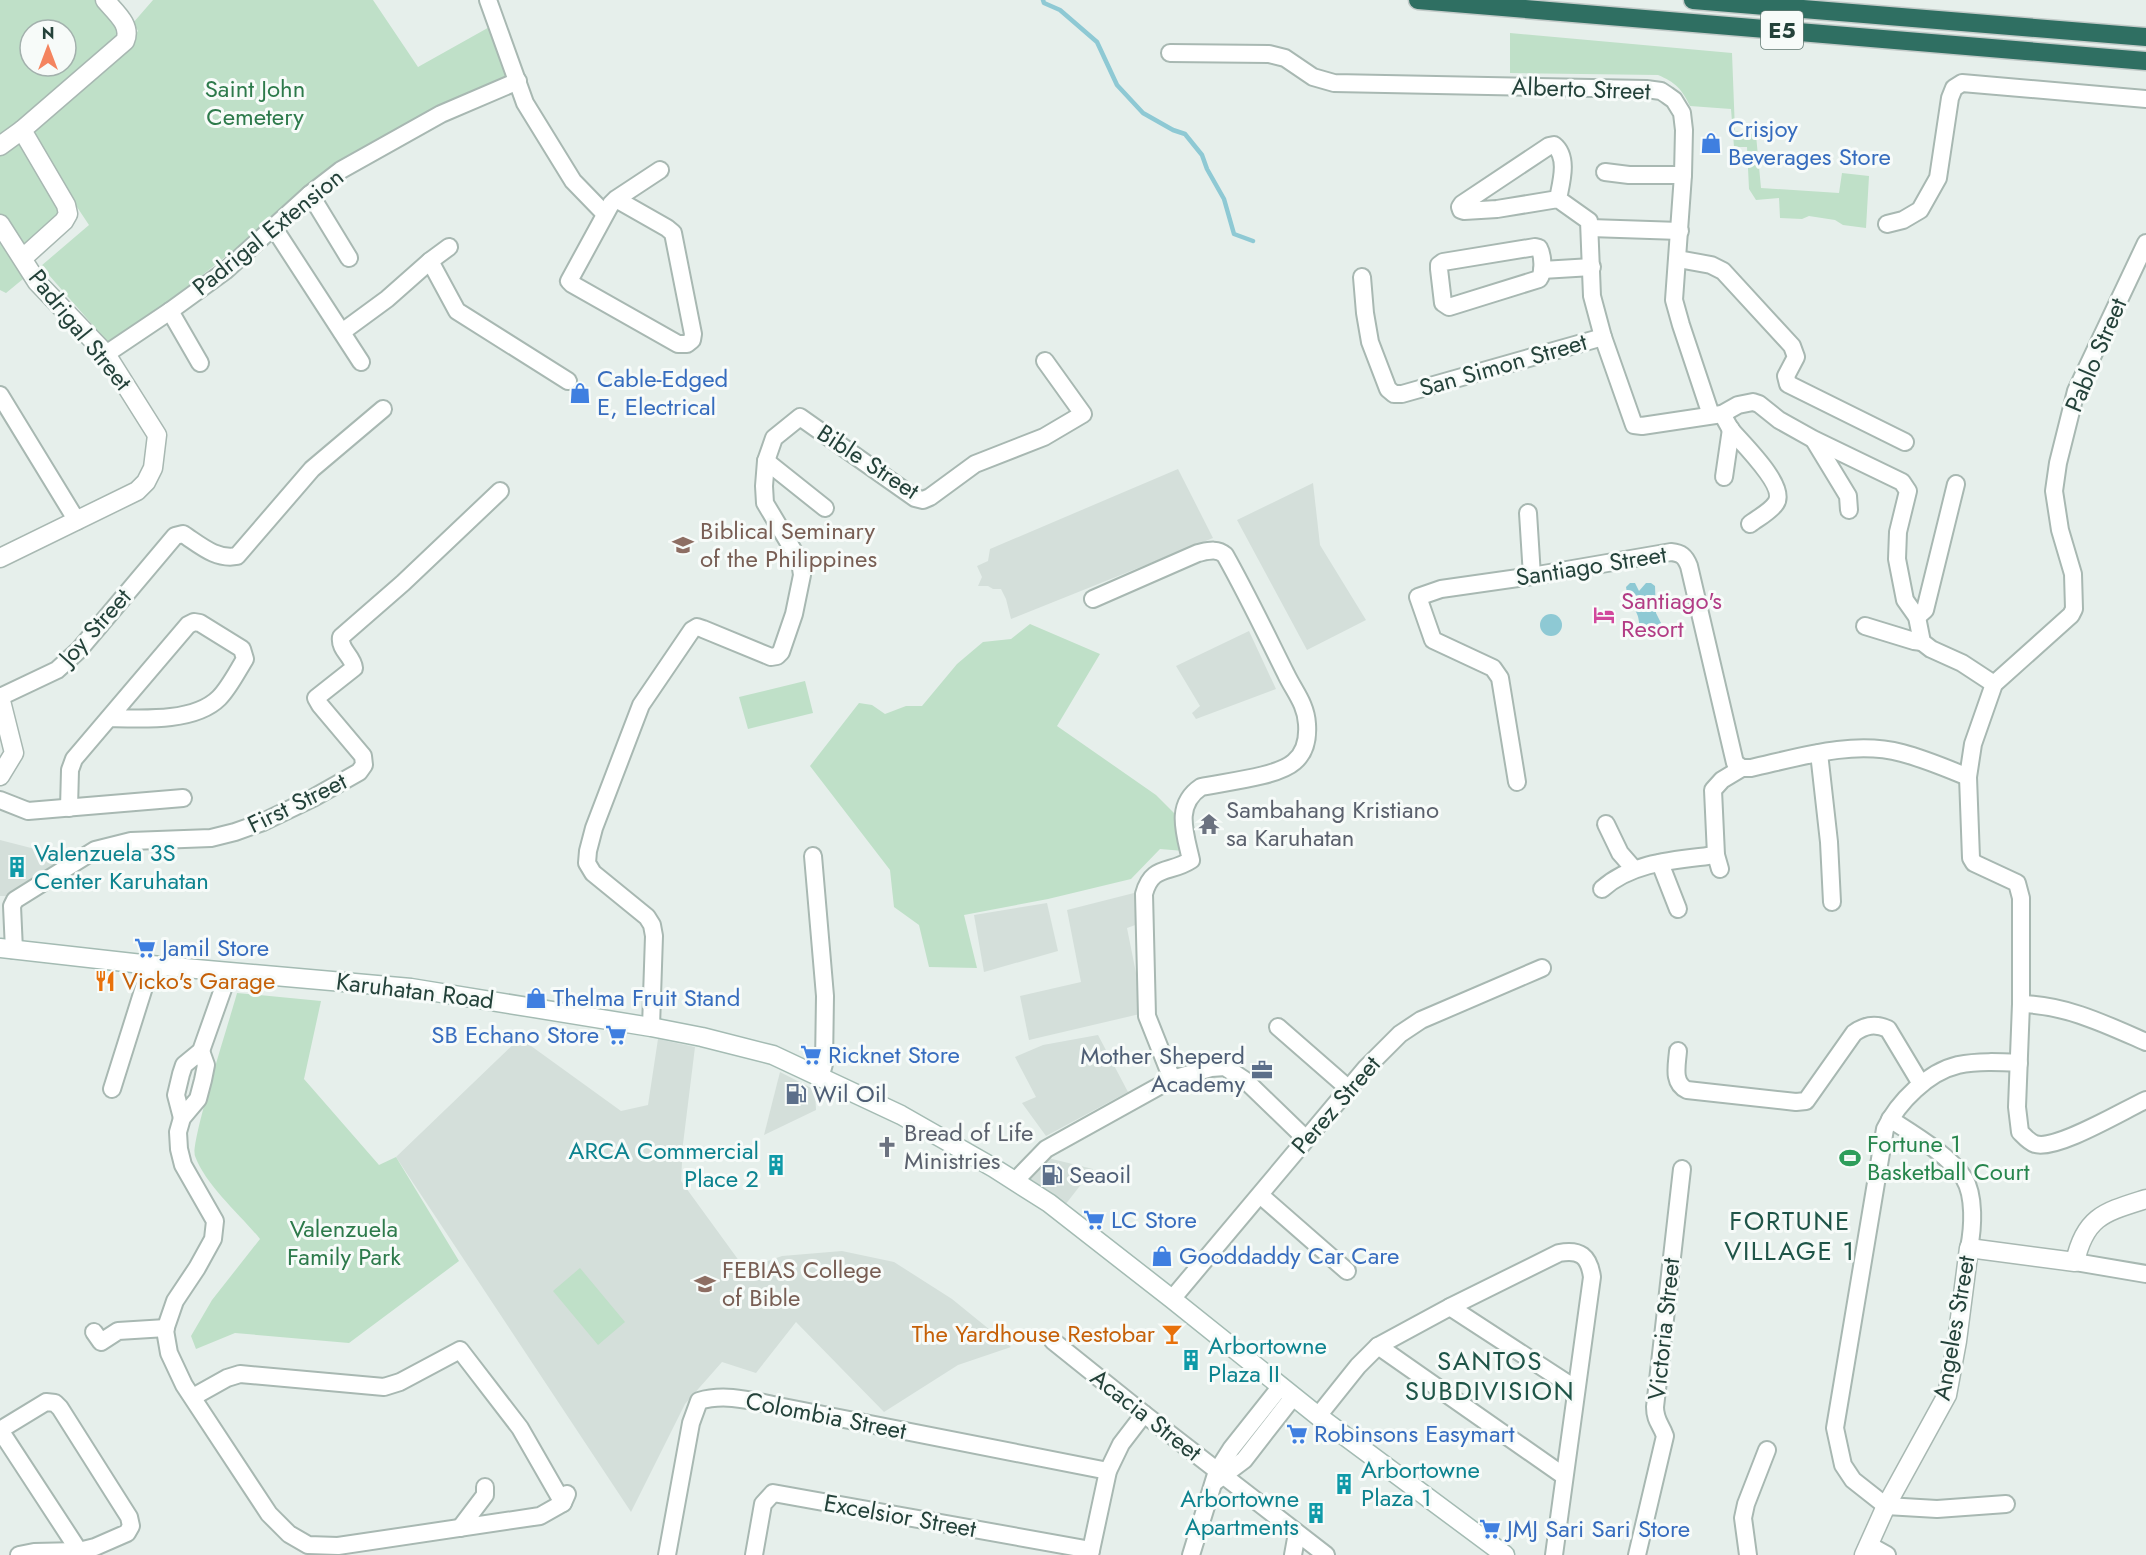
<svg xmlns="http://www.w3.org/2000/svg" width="2146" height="1555" font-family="Jost,sans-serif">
	<rect width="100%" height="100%" fill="#e6efeb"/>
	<g fill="#d4dfda">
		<path d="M1178 469 1213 538 1011 619 1006 599 1001 589H993L988 586H978L982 577 977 566 988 561 990 549Z"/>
		<path d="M1313 483 1320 545 1366 620 1307 650 1237 520Z"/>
		<path d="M1249 631 1276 689 1196 719 1192 713 1200 706 1176 666Z"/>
		<path d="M0 840 70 858 15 896H0Z"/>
		<path d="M1134 893 1141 923 1127 928 1144 1013 1029 1040 1020 996 1081 982 1067 910Z"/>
		<path d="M1047 903 1058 951 984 972 974 915Z"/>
		<path d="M1098 1035 1128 1092 1046 1136 1022 1103 1036 1097 1015 1057 1043 1045Z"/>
		<path d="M520 1038 621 1111 648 1105 658 1039 695 1047 683 1144 681 1181 745 1269 782 1256 842 1251 894 1262 952 1299 1011 1347 958 1365 884 1412 796 1322 756 1373 722 1362 685 1404 631 1512 396 1157Z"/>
		<path d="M780 1072 815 1090 816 1110 764 1135Z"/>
		<path d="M1048 1158 1093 1169 1065 1205 1027 1178Z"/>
	</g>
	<g fill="#bfe0c8" fill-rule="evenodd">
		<path d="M0 0H95L122 35 17 132 59 199V215C44 231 14 255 23 279L6 293 0 290ZM30 30H66V66H30Z"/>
		<path d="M153 0H373L418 67 493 25 512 72 289 206 112 347 41 266 89 225 29 135 138 31 133 23Z"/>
		<path d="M1510 33 1732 53 1735 131 1756 135 1761 188 1839 193 1842 173 1869 176 1866 228 1843 225 1835 220 1809 216 1802 219 1780 218 1779 198 1756 200 1749 189 1747 147H1734L1731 109 1690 106C1682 89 1675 82 1658 75L1510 73Z"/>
		<path d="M1030 624 1100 654 1057 726 1156 795 1175 814 1184 851 1160 849 1131 879 1048 899 964 915 977 968 929 967 919 925 894 907 890 870 810 766 859 703 872 705 885 714 906 706H922L957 664 983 642 1011 639Z"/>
		<path d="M805 681 813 713 748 729 739 697Z"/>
		<path d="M237 993 321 1001 304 1079 379 1165 396 1157 459 1261 349 1343 235 1333 196 1349 191 1336 212 1300 260 1239C240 1214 206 1186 195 1156 190 1143 231 1016 237 993Z"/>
		<path d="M580 1268 625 1322 598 1345 553 1291Z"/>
	</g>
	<g fill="#8ec9d4">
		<path d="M1630 583H1635L1639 591 1646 583H1651L1655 586 1656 613 1662 625 1660 632 1642 634C1638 627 1640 620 1637 614 1634 606 1629 604 1635 596L1627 593 1626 587Z"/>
		<circle cx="1551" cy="625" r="11"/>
	</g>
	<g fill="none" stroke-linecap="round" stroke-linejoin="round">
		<path stroke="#8ec9d4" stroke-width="4.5" d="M1043 0 1044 3 1060 10 1097 42 1117 85 1143 113 1173 130 1185 134 1202 155 1207 169 1224 199 1234 234 1253 241"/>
		<defs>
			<g id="minor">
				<path d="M488 0 525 103 573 181 605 214"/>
				<path d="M1170 53 1269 54 1285 58 1313 77 1334 83 1646 89 1661 91 1667 95 1674 100 1682 113 1684 130 1683 175 1674 300 1681 325 1711 415"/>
				<path d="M1605 172 1629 175H1683"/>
				<path d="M310 194 349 258"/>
				<path d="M616 199 667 228 673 233 693 334 692 340 687 344H678L572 284 569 281 611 204 616 199 660 170"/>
				<path d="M1558 199C1561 183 1569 157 1554 145L1549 146 1462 204 1460 207 1461 210 1464 211 1497 209 1558 199 1589 221 1592 296 1603 337 1634 425 1642 426 1722 414 1738 405 1753 402 1759 404 1779 420 1813 439 1902 482 1908 491 1898 532 1897 559 1905 600 1917 617 1922 642 1931 649 1962 663 1994 684"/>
				<path d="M1887 224 1903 220 1920 210 1938 178 1950 98 1954 88 1962 83 2146 99"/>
				<path d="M274 228 361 362"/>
				<path d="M1590 228 1680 231"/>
				<path d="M2146 243 2076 391 2058 463 2054 491 2060 530 2073 574 2074 609 2071 615 1994 684 1973 744 1968 777 1971 858 1974 863 2017 883 2021 898V1004L2017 1107 2020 1132C2024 1136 2029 1142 2035 1144 2056 1151 2124 1110 2146 1100"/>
				<path d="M1535 247 1539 248C1543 255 1544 272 1539 279L1449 307 1443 303 1439 269V265L1443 262Z"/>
				<path d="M1678 259 1711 265 1723 271 1792 346 1796 357 1786 376 1788 384 1905 442"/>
				<path d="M430 261 457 311 568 381"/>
				<path d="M1542 270 1592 267"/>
				<path d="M1362 277 1365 313 1370 342 1388 389 1394 394H1402L1603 337"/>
				<path d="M170 311 200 363"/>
				<path d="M342 332 387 299 430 261 449 247"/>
				<path d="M106 354 170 311 225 271 310 194 341 170 441 114 518 81"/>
				<path d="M0 395 77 521"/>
				<path d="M1722 414C1725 419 1728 425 1731 430 1742 443 1787 486 1776 503 1771 511 1758 518 1750 524"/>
				<path d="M1814 440 1848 496 1849 510"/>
				<path d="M766 461 825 508"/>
				<path d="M1724 477 1731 429"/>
				<path d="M1528 513 1532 576"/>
				<path d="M1917 617 1925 610 1956 484"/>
				<path d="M1865 626 1914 641 1922 642"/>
				<path d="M0 697 57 670 79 650 175 536 183 534C200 545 216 560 237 556L312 469 383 409"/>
				<path d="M1819 753 1829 842 1832 902"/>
				<path d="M1517 782 1500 678 1493 668 1433 640 1418 597 1441 589 1532 576 1671 552C1681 553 1685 556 1689 566L1735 763 1742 768H1751C1800 757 1853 740 1902 753 1925 759 1946 768 1968 777"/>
				<path d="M0 800 28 811 183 798"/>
				<path d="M69 808 70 770 74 759 188 625 194 622 200 623 242 649 245 659C237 672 229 688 219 698 195 722 143 719 111 718"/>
				<path d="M1606 824 1620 853 1634 869"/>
				<path d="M813 856 825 996 824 1064 820 1078"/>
				<path d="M1660 863 1678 909"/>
				<path d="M1720 869 1716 855 1713 790 1722 780 1742 768"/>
				<path d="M1602 889C1633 861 1678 860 1716 855"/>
				<path d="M14 950 12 906 15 900 95 850 131 841 211 838 235 832 263 822 313 798 359 772 364 765 363 756 320 705 316 698 354 668C353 656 339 650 341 637L403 583 500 491"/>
				<path d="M2021 1004C2066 1005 2105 1024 2146 1042"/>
				<path d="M651 1027 654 936 652 925 647 917 593 873 587 863 588 851 594 828 641 705 692 630 697 627 703 629 771 657 777 656 781 652 794 614 802 575 801 568 799 560 765 503 764 486 766 461 774 438 800 417 915 498 923 500 930 497 975 464 1044 437 1083 414 1045 361"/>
				<path d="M1278 1027 1349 1089"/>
				<path d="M201 1051 206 1065 203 1080 198 1099 182 1118 178 1132 179 1149 183 1165 215 1221 213 1239 197 1268 175 1301 165 1330 169 1353 184 1385 269 1514 289 1534 308 1545 338 1546 540 1516 563 1503 567 1494"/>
				<path d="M1678 1051C1677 1065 1672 1083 1687 1090L1796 1102 1806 1101 1854 1033C1865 1025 1875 1023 1888 1029L1921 1084"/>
				<path d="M1172 1079 1211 1068 1225 1067 1246 1081 1306 1139"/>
				<path d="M112 1089 151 965"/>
				<path d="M182 1118 176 1095 181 1074 184 1065 201 1051 229 972"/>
				<path d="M1890 1119C1913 1134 1949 1155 1964 1178 1975 1196 1973 1228 1969 1248"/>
				<path d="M1015 1181 1046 1149 1172 1079 1147 1016 1144 894C1152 864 1170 874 1191 860 1185 833 1174 805 1201 787 1224 782 1277 777 1294 762 1305 753 1308 738 1307 724 1306 704 1294 691 1286 674 1266 634 1247 594 1225 555 1217 548 1208 551 1198 553L1093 599"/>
				<path d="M1260 1195 1347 1271"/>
				<path d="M2075 1262 2146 1274"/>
				<path d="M1172 1299 1366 1068 1400 1034 1421 1020 1542 968"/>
				<path d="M1450 1307 1576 1389"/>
				<path d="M94 1332 101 1342 118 1331 166 1328"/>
				<path d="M1053 1341 1144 1414 1326 1555"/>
				<path d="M1378 1346 1564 1476"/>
				<path d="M193 1397 227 1378 240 1374 384 1387 400 1382 460 1350 520 1428 563 1503"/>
				<path d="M1318 1416 1358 1366 1378 1346 1450 1307 1559 1253C1580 1249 1589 1256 1592 1277L1554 1555"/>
				<path d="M0 1430 46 1402 55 1403 60 1408 122 1506 129 1517 131 1526 127 1533 95 1547 79 1551 34 1552 19 1555"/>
				<path d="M0 1430 79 1551"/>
				<path d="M1216 1481 1244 1460 1293 1397"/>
				<path d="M2006 1504 1937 1509 1886 1506 1853 1480 1843 1465 1835 1428 1885 1129C1898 1102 1928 1072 1958 1065 1978 1061 1999 1062 2019 1063"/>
				<path d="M460 1528 485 1495V1487"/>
				<path d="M1869 1545 1887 1555"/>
				<path d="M667 1555 691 1423 699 1401C725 1393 752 1401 778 1406L1108 1471"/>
				<path d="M754 1555 763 1504 773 1493 1091 1550"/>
				<path d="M1090 1555 1108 1471 1121 1444 1144 1414"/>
				<path d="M1191 1555 1217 1471 1231 1449 1281 1386"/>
				<path d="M1293 1555 1297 1533"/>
				<path d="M1637 1555 1665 1436C1661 1424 1655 1421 1655 1407L1682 1169"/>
				<path d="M1748 1555 1743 1518 1746 1504 1767 1450"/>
			</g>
			<g id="tertiary">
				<path d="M0 146 22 130"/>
				<path d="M0 224 37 282 106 354 157 435 153 468 146 482 137 491 0 558"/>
				<path d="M23 258 64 221 68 214 66 205 22 130 125 41C132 25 115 12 105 0"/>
				<path d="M0 697 14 753 0 776"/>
				<path d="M1864 1555 1886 1506 1947 1395 1957 1341 1969 1248 2075 1262C2085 1216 2105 1212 2146 1199"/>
			</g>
			<path id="secondary" d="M0 948 151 965 411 988 651 1027 702 1037 773 1055 901 1115 994 1168 1049 1203 1172 1299 1318 1416 1505 1555"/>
			<g id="motorway">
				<path d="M1418 0 2146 61"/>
				<path d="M1693 0 2146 37"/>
			</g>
		</defs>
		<use href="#minor" stroke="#a8b8b2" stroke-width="20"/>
		<use href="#tertiary" stroke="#a8b8b2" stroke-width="21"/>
		<use href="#secondary" stroke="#a4bbb3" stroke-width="21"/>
		<use href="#motorway" stroke="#c2cac8" stroke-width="21"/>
		<use href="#minor" stroke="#fff" stroke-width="16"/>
		<use href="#tertiary" stroke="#fff" stroke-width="18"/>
		<use href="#secondary" stroke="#fff" stroke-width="18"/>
		<use href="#motorway" stroke="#2f6f62" stroke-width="18"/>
	</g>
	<defs>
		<symbol id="shop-bare" viewBox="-9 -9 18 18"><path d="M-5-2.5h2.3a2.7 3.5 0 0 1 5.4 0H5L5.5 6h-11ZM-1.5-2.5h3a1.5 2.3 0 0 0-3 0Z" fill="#3f7fe0" stroke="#f7fbf9" stroke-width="2.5" paint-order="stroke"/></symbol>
		<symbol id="university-bare" viewBox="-9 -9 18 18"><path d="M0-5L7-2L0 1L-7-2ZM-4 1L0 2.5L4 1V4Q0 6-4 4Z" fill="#8d6e63" stroke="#f7fbf9" stroke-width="2.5" paint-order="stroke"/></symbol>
		<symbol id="hotel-bare" viewBox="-9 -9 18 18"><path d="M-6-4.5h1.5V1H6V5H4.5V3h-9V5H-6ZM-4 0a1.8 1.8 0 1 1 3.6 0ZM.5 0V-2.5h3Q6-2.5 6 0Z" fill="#d1479c" stroke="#f7fbf9" stroke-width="2.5" paint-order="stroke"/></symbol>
		<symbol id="temple-bare" viewBox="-9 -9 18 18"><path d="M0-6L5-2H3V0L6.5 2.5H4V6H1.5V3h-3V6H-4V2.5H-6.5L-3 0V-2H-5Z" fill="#6b7280" stroke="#f7fbf9" stroke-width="2.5" paint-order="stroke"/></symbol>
		<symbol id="building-bare" viewBox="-9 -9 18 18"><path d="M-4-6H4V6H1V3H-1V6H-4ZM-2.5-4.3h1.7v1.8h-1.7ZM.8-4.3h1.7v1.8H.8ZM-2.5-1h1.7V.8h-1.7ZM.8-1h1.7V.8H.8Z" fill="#0f9aa8" stroke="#f7fbf9" stroke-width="2.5" paint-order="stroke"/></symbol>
		<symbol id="supermarket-bare" viewBox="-9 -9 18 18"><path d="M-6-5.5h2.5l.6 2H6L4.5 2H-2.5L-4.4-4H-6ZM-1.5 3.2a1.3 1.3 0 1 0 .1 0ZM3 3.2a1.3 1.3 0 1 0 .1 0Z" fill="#3f7fe0" stroke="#f7fbf9" stroke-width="2.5" paint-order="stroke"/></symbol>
		<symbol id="restaurant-bare" viewBox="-9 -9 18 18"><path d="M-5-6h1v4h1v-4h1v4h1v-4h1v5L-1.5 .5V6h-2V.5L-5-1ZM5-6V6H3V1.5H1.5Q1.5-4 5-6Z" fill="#e8710a" stroke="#f7fbf9" stroke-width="2.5" paint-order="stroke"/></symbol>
		<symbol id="office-bare" viewBox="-9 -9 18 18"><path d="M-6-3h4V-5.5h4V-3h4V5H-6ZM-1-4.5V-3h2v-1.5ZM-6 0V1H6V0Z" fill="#5c6f8a" stroke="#f7fbf9" stroke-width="2.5" paint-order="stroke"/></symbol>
		<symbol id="fuel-bare" viewBox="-9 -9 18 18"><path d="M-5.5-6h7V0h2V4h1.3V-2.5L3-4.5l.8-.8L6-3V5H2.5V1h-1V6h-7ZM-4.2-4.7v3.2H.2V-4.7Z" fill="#5c6f8a" stroke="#f7fbf9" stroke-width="2.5" paint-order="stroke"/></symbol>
		<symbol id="church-bare" viewBox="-9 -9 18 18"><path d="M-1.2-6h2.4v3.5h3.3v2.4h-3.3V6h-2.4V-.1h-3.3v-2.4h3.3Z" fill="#6b7280" stroke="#f7fbf9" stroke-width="2.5" paint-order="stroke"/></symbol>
		<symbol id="stadium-bare" viewBox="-9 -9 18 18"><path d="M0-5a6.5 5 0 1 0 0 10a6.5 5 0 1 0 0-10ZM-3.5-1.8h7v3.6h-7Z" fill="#2e9e5b" stroke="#f7fbf9" stroke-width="2.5" paint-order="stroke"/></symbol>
		<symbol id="bar-bare" viewBox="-9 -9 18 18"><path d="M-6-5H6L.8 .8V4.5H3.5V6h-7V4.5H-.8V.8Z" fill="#e8710a" stroke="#f7fbf9" stroke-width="2.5" paint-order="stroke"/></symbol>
	</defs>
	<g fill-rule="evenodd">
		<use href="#shop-bare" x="1696" y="128" width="30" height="30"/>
		<use href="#shop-bare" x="565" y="378" width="30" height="30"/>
		<use href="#university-bare" x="668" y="530" width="30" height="30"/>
		<use href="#hotel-bare" x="1589" y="600" width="30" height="30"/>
		<use href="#temple-bare" x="1194" y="809" width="30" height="30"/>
		<use href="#building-bare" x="2" y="852" width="30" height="30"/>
		<use href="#supermarket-bare" x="130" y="933" width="30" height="30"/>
		<use href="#restaurant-bare" x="90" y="966" width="30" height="30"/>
		<use href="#shop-bare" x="521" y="983" width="30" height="30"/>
		<use href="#supermarket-bare" x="601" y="1020" width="30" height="30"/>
		<use href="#supermarket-bare" x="796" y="1040" width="30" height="30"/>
		<use href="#office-bare" x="1247" y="1055" width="30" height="30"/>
		<use href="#fuel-bare" x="781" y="1079" width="30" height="30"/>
		<use href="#church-bare" x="872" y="1132" width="30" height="30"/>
		<use href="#stadium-bare" x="1835" y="1143" width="30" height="30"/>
		<use href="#building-bare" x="761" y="1150" width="30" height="30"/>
		<use href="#fuel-bare" x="1037" y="1160" width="30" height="30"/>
		<use href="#supermarket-bare" x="1079" y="1205" width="30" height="30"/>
		<use href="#shop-bare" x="1147" y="1241" width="30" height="30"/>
		<use href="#university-bare" x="690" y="1269" width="30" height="30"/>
		<use href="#bar-bare" x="1157" y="1319" width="30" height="30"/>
		<use href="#building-bare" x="1176" y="1345" width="30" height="30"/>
		<use href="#supermarket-bare" x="1282" y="1419" width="30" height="30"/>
		<use href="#building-bare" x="1329" y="1469" width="30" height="30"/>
		<use href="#building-bare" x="1301" y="1498" width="30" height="30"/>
		<use href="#supermarket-bare" x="1475" y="1514" width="30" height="30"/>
	</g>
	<g text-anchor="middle" stroke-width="6" stroke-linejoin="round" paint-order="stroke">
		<rect fill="#f7fbf9" stroke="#637a73" stroke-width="1.5" x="1761" y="11" width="42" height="38" rx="4.5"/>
		<g font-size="22" font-weight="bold" fill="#24423a">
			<text x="1782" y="38">E5</text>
		</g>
		<g font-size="24" fill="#2d7a4b" stroke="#f7fbf9">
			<text x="255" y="97">Saint John<tspan x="255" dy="28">Cemetery</tspan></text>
			<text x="344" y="1237">Valenzuela<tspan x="344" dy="28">Family Park</tspan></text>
		</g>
		<g font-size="24" fill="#24423a" stroke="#f7fbf9">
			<text transform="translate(1581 89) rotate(2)" y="8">Alberto Street</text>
			<text transform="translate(268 232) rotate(-39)" y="8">Padrigal Extension</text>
			<text transform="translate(80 330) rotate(51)" y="8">Padrigal Street</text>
			<text transform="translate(2096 355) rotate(-67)" y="8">Pablo Street</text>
			<text transform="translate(1503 365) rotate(-16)" y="8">San Simon Street</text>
			<text transform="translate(868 462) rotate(33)" y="8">Bible Street</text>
			<text transform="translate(1591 566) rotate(-9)" y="8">Santiago Street</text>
			<text transform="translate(95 627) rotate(-48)" y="8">Joy Street</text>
			<text transform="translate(297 803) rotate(-26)" y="8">First Street</text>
			<text transform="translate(415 991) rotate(7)" y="8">Karuhatan Road</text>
			<text transform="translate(1336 1105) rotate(-49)" y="8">Perez Street</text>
			<text transform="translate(1954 1328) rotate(-80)" y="8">Angeles Street</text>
			<text transform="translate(1664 1329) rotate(-84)" y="8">Victoria Street</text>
			<text transform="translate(1146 1415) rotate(38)" y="8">Acacia Street</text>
			<text transform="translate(826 1416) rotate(11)" y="8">Colombia Street</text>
			<text transform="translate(900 1516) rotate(10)" y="8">Excelsior Street</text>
		</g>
		<g font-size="24" fill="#366cbe" stroke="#f7fbf9" text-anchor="start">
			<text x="1728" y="137">Crisjoy<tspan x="1728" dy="28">Beverages Store</tspan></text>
			<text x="597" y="387">Cable-Edged<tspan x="597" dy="28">E, Electrical</tspan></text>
			<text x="162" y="956">Jamil Store</text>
			<text x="553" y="1006">Thelma Fruit Stand</text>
			<text x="599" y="1043" text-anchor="end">SB Echano Store</text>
			<text x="828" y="1063">Ricknet Store</text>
			<text x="1111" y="1228">LC Store</text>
			<text x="1179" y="1264">Gooddaddy Car Care</text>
			<text x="1314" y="1442">Robinsons Easymart</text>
			<text x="1507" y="1537">JMJ Sari Sari Store</text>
		</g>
		<g font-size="24" fill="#785e54" stroke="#f7fbf9" text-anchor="start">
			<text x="700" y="539">Biblical Seminary<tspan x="700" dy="28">of the Philippines</tspan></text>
			<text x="722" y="1278">FEBIAS College<tspan x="722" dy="28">of Bible</tspan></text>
		</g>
		<g font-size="24" fill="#b23c85" stroke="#f7fbf9" text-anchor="start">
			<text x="1621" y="609">Santiago's<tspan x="1621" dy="28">Resort</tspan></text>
		</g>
		<g font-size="24" fill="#5b616d" stroke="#f7fbf9" text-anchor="start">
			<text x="1226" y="818">Sambahang Kristiano<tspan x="1226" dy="28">sa Karuhatan</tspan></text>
			<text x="904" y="1141">Bread of Life<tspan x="904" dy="28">Ministries</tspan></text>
		</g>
		<g font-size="24" fill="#0d838f" stroke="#f7fbf9" text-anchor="start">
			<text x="34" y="861">Valenzuela 3S<tspan x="34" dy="28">Center Karuhatan</tspan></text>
			<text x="759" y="1159" text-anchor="end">ARCA Commercial<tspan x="759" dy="28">Place 2</tspan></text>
			<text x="1208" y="1354">Arbortowne<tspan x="1208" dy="28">Plaza II</tspan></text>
			<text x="1361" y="1478">Arbortowne<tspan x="1361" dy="28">Plaza 1</tspan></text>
			<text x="1299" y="1507" text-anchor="end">Arbortowne<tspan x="1299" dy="28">Apartments</tspan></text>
		</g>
		<g font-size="24" fill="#c56008" stroke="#f7fbf9" text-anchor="start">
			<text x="122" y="989">Vicko's Garage</text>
			<text x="1155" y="1342" text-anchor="end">The Yardhouse Restobar</text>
		</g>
		<g font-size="24" fill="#4e5e75" stroke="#f7fbf9" text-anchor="start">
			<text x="1245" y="1064" text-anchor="end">Mother Sheperd<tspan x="1245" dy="28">Academy</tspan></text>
			<text x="813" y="1102">Wil Oil</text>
			<text x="1069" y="1183">Seaoil</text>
		</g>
		<g font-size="24" fill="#27864d" stroke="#f7fbf9" text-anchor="start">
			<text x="1867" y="1152">Fortune 1<tspan x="1867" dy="28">Basketball Court</tspan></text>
		</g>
		<g font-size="26" letter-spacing="1.5" fill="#1f5548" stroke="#f7fbf9">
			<text x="1790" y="1230">FORTUNE<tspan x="1790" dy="30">VILLAGE 1</tspan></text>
			<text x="1490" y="1370">SANTOS<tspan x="1490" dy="30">SUBDIVISION</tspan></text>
		</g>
	</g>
	<g transform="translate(48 48)"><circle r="28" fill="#f7fbf9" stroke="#a3b1ad" stroke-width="1.5"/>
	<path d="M0-4.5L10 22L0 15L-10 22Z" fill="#f4845f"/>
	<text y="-9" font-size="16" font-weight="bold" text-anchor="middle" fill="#24423a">N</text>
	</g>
</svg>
